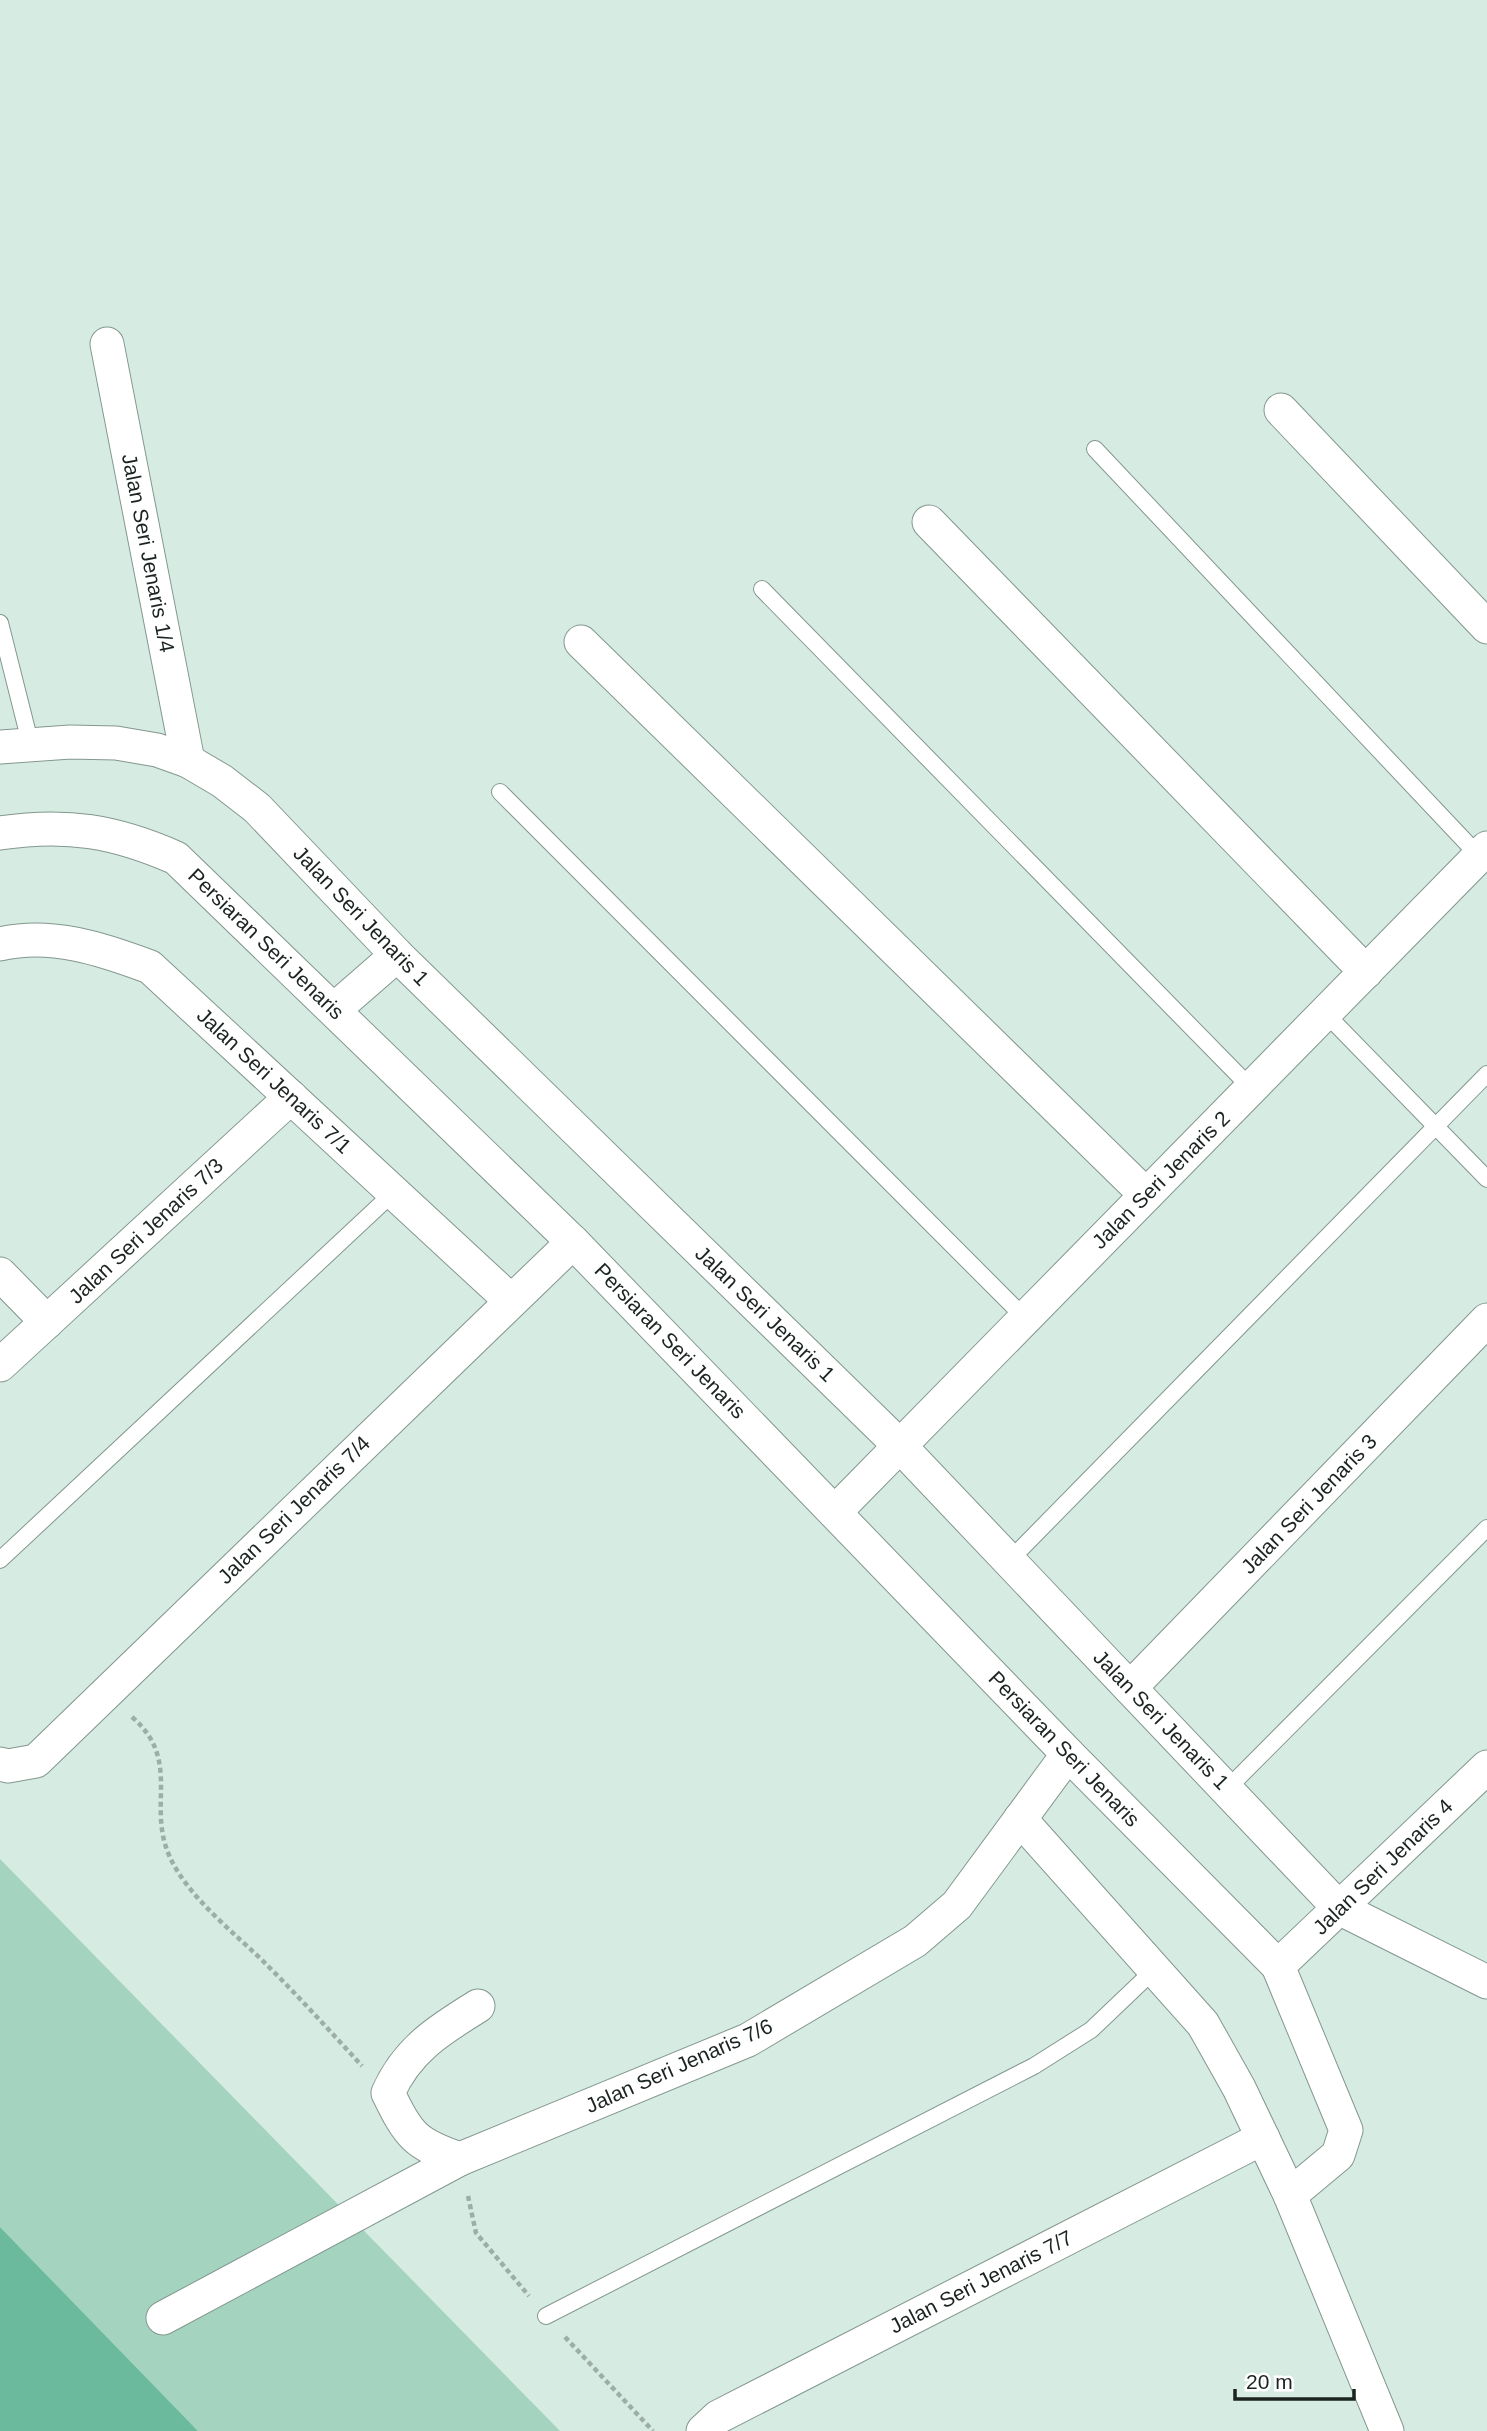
<svg xmlns="http://www.w3.org/2000/svg" width="1487" height="2431" font-family="Arial,sans-serif">
	<rect width="100%" height="100%" fill="#d6ebe2"/>
	<path fill="#a4d3c0" d="M0 1859 560 2431H198L0 2227Z"/>
	<path fill="#6bba9d" d="M0 2227 198 2431H0Z"/>
	<g fill="none" stroke-linecap="round" stroke-linejoin="round">
		<defs>
			<g id="service">
				<path d="M1095 449 1479 856"/>
				<path d="M762 589 1251 1088"/>
				<path d="M0 623 30 742"/>
				<path d="M500 792 1025 1318"/>
				<path d="M1325 1013 1487 1179"/>
				<path d="M0 1560 394 1192"/>
				<path d="M1009 1561 1487 1074"/>
				<path d="M1227 1789 1487 1528"/>
				<path d="M546 2316 1034 2066 1091 2030 1154 1970"/>
			</g>
			<g id="minor">
				<path d="M107 344 188 761"/>
				<path d="M1281 410 1487 627"/>
				<path d="M929 522 1366 972"/>
				<path d="M581 642 1146 1195"/>
				<path d="M0 747 70 742 116 743 157 750 188 761 222 781 257 808 397 955 900 1446 1339 1908 1487 1982"/>
				<path d="M0 833C66 823 115 831 176 858L573 1242 1068 1754 1278 1966 1346 2130 1338 2155 1290 2195"/>
				<path d="M0 944C51 932 102 949 150 967L510 1300"/>
				<path d="M335 1009 397 955"/>
				<path d="M0 1274 47 1322"/>
				<path d="M0 1365 291 1097"/>
				<path d="M835 1512 1487 848"/>
				<path d="M1130 1688 1487 1320"/>
				<path d="M0 1764 8 1766 36 1761 573 1242"/>
				<path d="M1020 1819 1203 2024 1239 2088 1290 2195 1387 2431"/>
				<path d="M1278 1966 1487 1767"/>
				<path d="M478 2006C439 2030 407 2050 388 2093 409 2136 415 2144 460 2159L748 2040 915 1941 957 1905 1068 1754"/>
				<path d="M163 2318 460 2159"/>
				<path d="M703 2431 718 2417 1263 2138"/>
			</g>
		</defs>
		<use href="#service" stroke="#83978f" stroke-width="18"/>
		<use href="#minor" stroke="#83978f" stroke-width="35"/>
		<g stroke="#9daea7" stroke-width="4.5" stroke-dasharray="5 3.5" stroke-linecap="butt">
			<path d="M132 1717C182 1760 147 1805 169 1855 187 1897 236 1934 267 1965 300 1998 331 2032 362 2066"/>
			<path d="M468 2196 476 2233 529 2296"/>
			<path d="M565 2337 653 2431"/>
		</g>
		<use href="#service" stroke="#fff" stroke-width="16"/>
		<use href="#minor" stroke="#fff" stroke-width="33"/>
	</g>
	<g text-anchor="middle" stroke-width="5" stroke-linejoin="round" paint-order="stroke">
		<g font-size="21" fill="#1c2420" stroke="#fff">
			<text transform="translate(148 553) rotate(79)" y="7">Jalan Seri Jenaris 1/4</text>
			<text transform="translate(361 916) rotate(46)" y="7">Jalan Seri Jenaris 1</text>
			<text transform="translate(266 944) rotate(44)" y="7">Persiaran Seri Jenaris</text>
			<text transform="translate(274 1081) rotate(43)" y="7">Jalan Seri Jenaris 7/1</text>
			<text transform="translate(1161 1180) rotate(-45)" y="7">Jalan Seri Jenaris 2</text>
			<text transform="translate(146 1231) rotate(-43)" y="7">Jalan Seri Jenaris 7/3</text>
			<text transform="translate(765 1314) rotate(44)" y="7">Jalan Seri Jenaris 1</text>
			<text transform="translate(670 1341) rotate(46)" y="7">Persiaran Seri Jenaris</text>
			<text transform="translate(1309 1504) rotate(-46)" y="7">Jalan Seri Jenaris 3</text>
			<text transform="translate(294 1510) rotate(-44)" y="7">Jalan Seri Jenaris 7/4</text>
			<text transform="translate(1161 1720) rotate(46)" y="7">Jalan Seri Jenaris 1</text>
			<text transform="translate(1064 1749) rotate(46)" y="7">Persiaran Seri Jenaris</text>
			<text transform="translate(1383 1867) rotate(-44)" y="7">Jalan Seri Jenaris 4</text>
			<text transform="translate(679 2066) rotate(-24)" y="7">Jalan Seri Jenaris 7/6</text>
			<text transform="translate(981 2282) rotate(-27)" y="7">Jalan Seri Jenaris 7/7</text>
		</g>
	</g>
	<path d="M1235 2389v10h119v-10" fill="none" stroke="#1c2420" stroke-width="3.5"/>
	<text x="1246" y="2389" font-size="21" fill="#1c2420" stroke="#ffffff" stroke-width="5" paint-order="stroke">20 m</text>
</svg>
